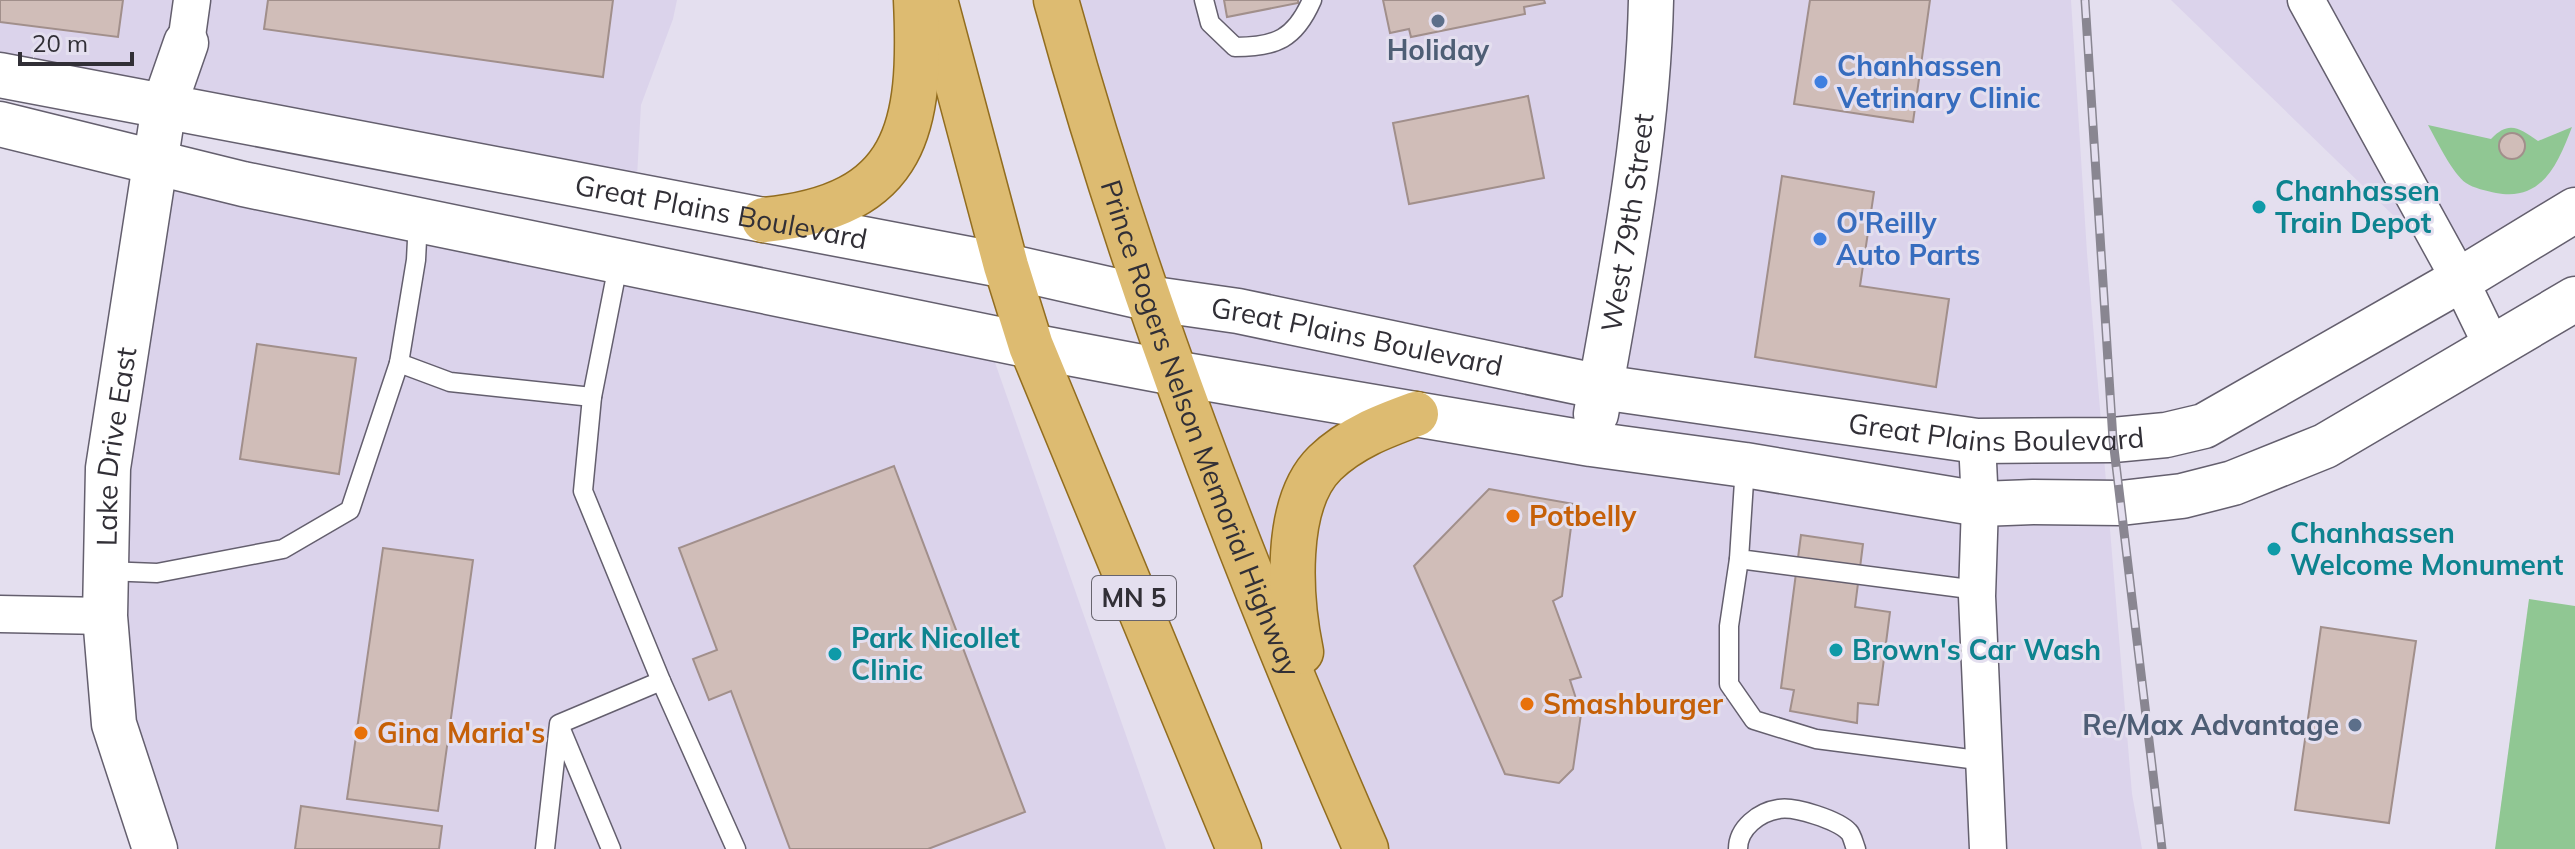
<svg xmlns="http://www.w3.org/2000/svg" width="2575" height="849" font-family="Mulish,sans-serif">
	<rect width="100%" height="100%" fill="#e4dfef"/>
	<g fill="#dbd3eb">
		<path d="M0 0H677L673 19 641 105 636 195 0 72Z"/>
		<path d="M1056 0H2071L2087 253 2132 794 2142 849H1375Z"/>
		<path d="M2171 0H2575V210L2460 280Z"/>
		<path d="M155 163 986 337 1166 849H157L105 571Z"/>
	</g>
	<g fill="#90c793">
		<path d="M2428 125 2491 139C2509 120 2519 128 2538 141L2572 127C2558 164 2542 202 2496 193 2487 191 2473 188 2466 183 2452 173 2437 141 2428 125Z"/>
		<path d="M2529 599 2575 606V849H2495Z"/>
	</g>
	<g fill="#d0bdb8" stroke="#a18f8b" stroke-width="2">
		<path d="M0 0H123L118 37 0 22Z"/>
		<path d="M268 0H613L603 77 264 29Z"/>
		<path d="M1224 0H1298V3L1227 17Z"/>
		<path d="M1383 0H1544L1545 3 1524 7 1525 14 1411 37 1409 29 1390 33Z"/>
		<path d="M1810 0H1930L1913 122 1794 104Z"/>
		<path d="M1528 96 1544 178 1409 204 1393 123Z"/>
		<circle cx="2512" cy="146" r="13"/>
		<path d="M1782 176 1874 192 1860 286 1949 299 1936 387 1755 357Z"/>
		<path d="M257 344 356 358 339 474 240 459Z"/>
		<path d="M894 466 1025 812 928 849H790L731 691 709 700 693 659 717 650 679 548Z"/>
		<path d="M1489 489 1574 504 1562 596 1553 601 1581 677 1570 680 1581 714 1573 769 1559 783 1505 774 1414 566Z"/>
		<path d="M1801 535 1863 544 1855 607 1890 612 1878 705 1858 703 1857 723 1790 711 1794 690 1781 688Z"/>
		<path d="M383 548 473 560 438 811 347 799Z"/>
		<path d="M2321 627 2416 641 2389 823 2295 810Z"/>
		<path d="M301 806 442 826 439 849H295Z"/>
	</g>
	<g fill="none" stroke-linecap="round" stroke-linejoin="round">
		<defs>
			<g id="service">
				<path d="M1204 0 1210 23 1235 47C1276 47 1295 39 1312 0"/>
				<path d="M619 260 592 397 583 491 661 681 736 849"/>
				<path d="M399 363 450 382 592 397"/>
				<path d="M1745 466 1739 559 1977 590"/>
				<path d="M1739 559 1729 626V684L1754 720 1816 739 1985 761"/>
				<path d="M105 571 157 573 283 549 350 510 399 363 416 260 418 220"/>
				<path d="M560 727 611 849"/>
				<path d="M545 849 559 724 661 681"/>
				<path d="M1738 849C1738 828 1759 812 1779 809 1794 806 1838 820 1849 832 1852 835 1854 844 1856 849"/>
			</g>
			<g id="minor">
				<path d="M2306 0 2460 280 2493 348"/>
				<path d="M186 43 192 0"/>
				<path d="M1977 441 1980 504 1977 596 1988 849"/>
				<path d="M0 614 105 616"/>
			</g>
			<g id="tertiary">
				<path id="s1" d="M0 75 1006 266 1147 298 1238 311 1601 387 1977 441 2113 440 2166 435 2204 426 2460 280 2575 210"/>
				<path d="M0 124 243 184 1031 346 1174 373 1591 444 1745 465 1980 504 2033 502 2121 503 2182 496 2233 483 2325 446 2575 299"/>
				<path id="s2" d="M1596 414C1620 276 1648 140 1651 0"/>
				<path id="s3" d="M155 849 114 724 105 616 108 468 164 106 186 43"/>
			</g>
			<g id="primary">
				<path d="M935 0 1006 266 1031 346 1239 849"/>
				<path id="s4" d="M1056 0C1136 291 1245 573 1366 849"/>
				<path d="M764 220C909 206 922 127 916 0"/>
				<path d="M1301 652C1290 599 1283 504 1325 463 1351 438 1383 426 1416 414"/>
			</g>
		</defs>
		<use href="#service" stroke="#645f6e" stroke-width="21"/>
		<use href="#minor" stroke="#645f6e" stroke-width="39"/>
		<use href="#tertiary" stroke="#645f6e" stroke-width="47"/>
		<use href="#primary" stroke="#926d1f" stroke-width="47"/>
		<use href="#service" stroke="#fff" stroke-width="18"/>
		<use href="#minor" stroke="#fff" stroke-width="36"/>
		<use href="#tertiary" stroke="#fff" stroke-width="44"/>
		<use href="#primary" stroke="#ddbb71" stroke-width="44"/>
		<defs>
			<path id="rail" d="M2085 0 2113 440 2162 849"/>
		</defs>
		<use href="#rail" stroke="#898691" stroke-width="9"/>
		<use href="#rail" stroke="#e4dfef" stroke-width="6" stroke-dasharray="18" stroke-linecap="butt"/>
	</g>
	<g fill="#5c6f8a" stroke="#e4dfef" stroke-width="3">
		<circle cx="1438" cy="21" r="8"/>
		<circle cx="2355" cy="725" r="8"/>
	</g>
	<g fill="#3f7fe0" stroke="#e4dfef" stroke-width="3">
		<circle cx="1821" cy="82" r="8"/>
		<circle cx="1820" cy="239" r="8"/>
	</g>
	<g fill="#0f9aa8" stroke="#e4dfef" stroke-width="3">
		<circle cx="2259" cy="207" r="8"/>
		<circle cx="2274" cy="549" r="8"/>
		<circle cx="1836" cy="650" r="8"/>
		<circle cx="835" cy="654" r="8"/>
	</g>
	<g fill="#e8710a" stroke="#e4dfef" stroke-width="3">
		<circle cx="1513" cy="516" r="8"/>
		<circle cx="1527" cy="704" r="8"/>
		<circle cx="361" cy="733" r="8"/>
	</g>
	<g text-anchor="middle" stroke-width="6" stroke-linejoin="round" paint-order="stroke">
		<rect fill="#e4dfef" stroke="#67646e" stroke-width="2" x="1092" y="576" width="84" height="44" rx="6"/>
		<g font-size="26" font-weight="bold" fill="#312f36">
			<text x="1134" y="607">MN 5</text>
		</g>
		<g font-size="28" font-weight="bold" fill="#4e5e75" stroke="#e4dfef">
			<text x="1438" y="60">Holiday</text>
			<text x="2339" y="735" text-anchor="end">Re/Max Advantage</text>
		</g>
		<g font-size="28" font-weight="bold" fill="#366cbe" stroke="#e4dfef" text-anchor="start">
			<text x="1837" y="76">Chanhassen<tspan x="1837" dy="32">Vetrinary Clinic</tspan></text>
			<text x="1836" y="233">O'Reilly<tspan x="1836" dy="32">Auto Parts</tspan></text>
		</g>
		<g font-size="28" font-weight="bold" fill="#0d838f" stroke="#e4dfef" text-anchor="start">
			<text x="2275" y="201">Chanhassen<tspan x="2275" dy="32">Train Depot</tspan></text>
			<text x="2290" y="543">Chanhassen<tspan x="2290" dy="32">Welcome Monument</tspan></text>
			<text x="851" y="648">Park Nicollet<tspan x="851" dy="32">Clinic</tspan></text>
			<text x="1852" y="660">Brown's Car Wash</text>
		</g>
		<g font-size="28" fill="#312f36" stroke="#e4dfef">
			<text dy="10" stroke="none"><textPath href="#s1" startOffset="734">Great Plains Boulevard</textPath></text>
			<text dy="10" stroke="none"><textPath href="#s2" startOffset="194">West 79th Street</textPath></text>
			<text dy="10" stroke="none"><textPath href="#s1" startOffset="1382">Great Plains Boulevard</textPath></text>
			<text dy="10" stroke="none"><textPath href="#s4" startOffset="452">Prince Rogers Nelson Memorial Highway</textPath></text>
			<text dy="10" stroke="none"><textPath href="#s1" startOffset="2030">Great Plains Boulevard</textPath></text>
			<text dy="10" stroke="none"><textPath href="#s3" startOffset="410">Lake Drive East</textPath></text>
		</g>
		<g font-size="28" font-weight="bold" fill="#c56008" stroke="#e4dfef" text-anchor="start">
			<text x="1529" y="526">Potbelly</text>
			<text x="1543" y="714">Smashburger</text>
			<text x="377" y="743">Gina Maria's</text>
		</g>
	</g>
	<path d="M20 52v12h112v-12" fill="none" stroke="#312f36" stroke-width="4"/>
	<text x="32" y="52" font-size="24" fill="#312f36" stroke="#e4dfef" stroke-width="6" paint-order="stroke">20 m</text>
</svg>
